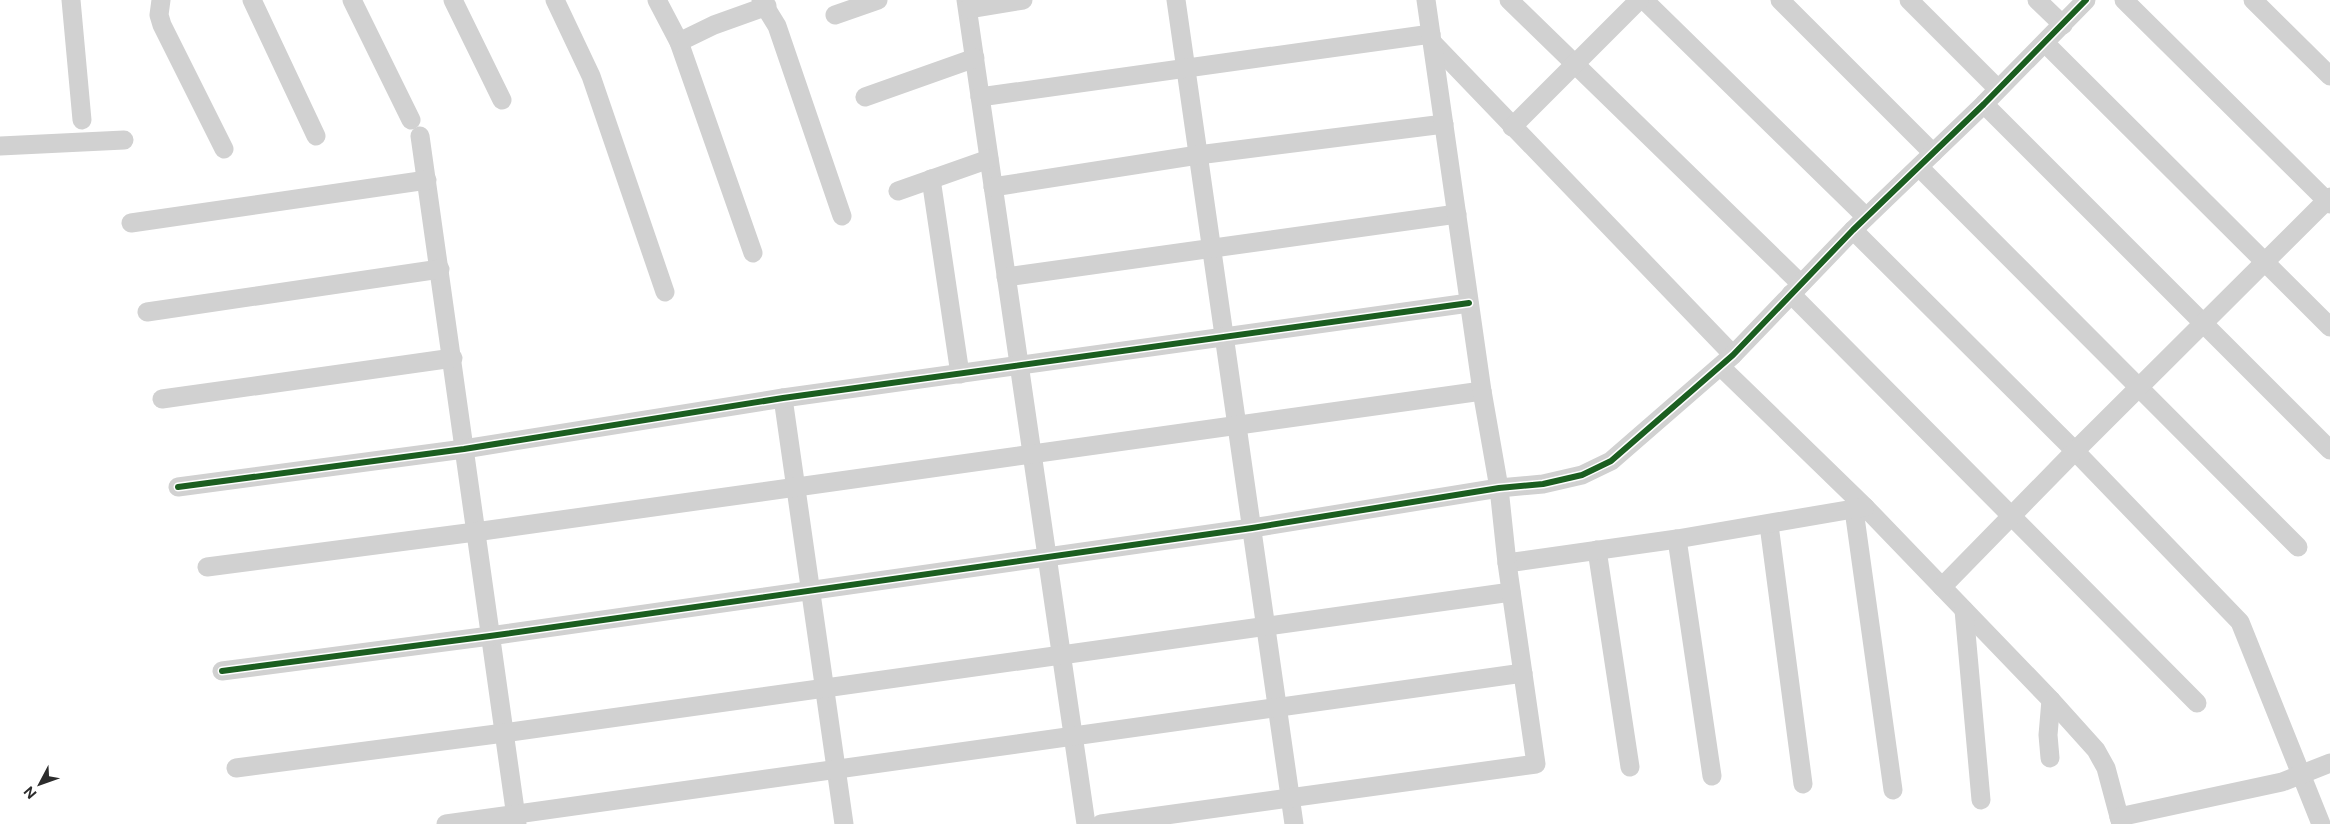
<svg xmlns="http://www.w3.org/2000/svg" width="2330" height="824" font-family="'Public Sans',sans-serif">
	<rect width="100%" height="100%" fill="#fff"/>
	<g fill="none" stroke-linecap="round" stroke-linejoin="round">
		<g stroke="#d1d1d1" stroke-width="19">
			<path d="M71 0 82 120"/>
			<path d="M161 0 159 15 162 25 224 149"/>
			<path d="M252 0 316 136"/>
			<path d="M352 0 411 120"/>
			<path d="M453 0 502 100"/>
			<path d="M555 0 591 76 665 292"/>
			<path d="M657 0 679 42 753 253"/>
			<path d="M761 0 777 26 842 216"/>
			<path d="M966 0 1086 824"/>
			<path d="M1176 0 1294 824"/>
			<path d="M1509 0 1801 284"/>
			<path d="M1644 0 1866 217"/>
			<path d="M1780 0 1933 153"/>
			<path d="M1909 0 1998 89"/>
			<path d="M2037 0 2063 25"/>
			<path d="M2124 0 2330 204"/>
			<path d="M2253 0 2330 76"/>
			<path d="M968 9 1023 0"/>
			<path d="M835 15 878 0"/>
			<path d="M679 42 714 25 767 6"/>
			<path d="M1432 42 1733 355"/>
			<path d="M2045 43 2330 327"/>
			<path d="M865 97 975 58"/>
			<path d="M980 97 1431 34"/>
			<path d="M1984 104 2330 450"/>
			<path d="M1512 127 1639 0"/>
			<path d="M420 136 517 824"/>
			<path d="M0 146 124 140"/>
			<path d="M1919 167 2298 547"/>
			<path d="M931 179 960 374"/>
			<path d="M993 187 1198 155 1444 124"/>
			<path d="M898 191 989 159"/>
			<path d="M131 223 427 180"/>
			<path d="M1853 230 2075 451 2240 622 2321 824"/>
			<path d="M1006 277 1457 214"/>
			<path d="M1791 294 2197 703"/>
			<path d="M147 312 440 269"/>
			<path d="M1721 367 1865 507 2051 700 2096 750 2106 768 2121 824"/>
			<path d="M783 398 844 824"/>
			<path d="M162 399 453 358"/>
			<path d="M178 487 464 449 783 398 1469 303"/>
			<path d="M1854 510 1893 790"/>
			<path d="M1769 525 1803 784"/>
			<path d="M1677 539 1712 776"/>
			<path d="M1597 550 1630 767"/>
			<path d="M1507 563 1677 539 1865 507"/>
			<path d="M207 567 475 532 1482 391"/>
			<path d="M1942 587 2075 451 2330 197"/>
			<path d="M1964 610 1981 800"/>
			<path d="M222 671 490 636 1252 528 1499 488 1543 484 1582 475 1611 461 1733 355 1853 230 1984 104 2086 0"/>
			<path d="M2050 758 2048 735 2051 700"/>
			<path d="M236 768 504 733 1511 592"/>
			<path d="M2119 817 2282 782 2330 763"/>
			<path d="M446 824 1523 673"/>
			<path d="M1101 824 1536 764 1507 563 1499 488 1482 391 1426 0"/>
		</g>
		<defs>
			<g id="cycleway">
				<path d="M178 487 464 449 783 398 1469 303"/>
				<path d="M222 671 490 636 1252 528 1499 488 1543 484 1582 475 1611 461 1733 355 1853 230 1984 104 2086 0"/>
			</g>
		</defs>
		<use href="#cycleway" stroke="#fff" stroke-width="9"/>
		<use href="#cycleway" stroke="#1b5e20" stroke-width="6"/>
	</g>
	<g transform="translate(40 784) rotate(229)" stroke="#ffffff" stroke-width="4" paint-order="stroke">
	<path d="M0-4L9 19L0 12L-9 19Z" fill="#2c2c2c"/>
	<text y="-8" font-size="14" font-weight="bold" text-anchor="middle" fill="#2c2c2c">N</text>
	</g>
</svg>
